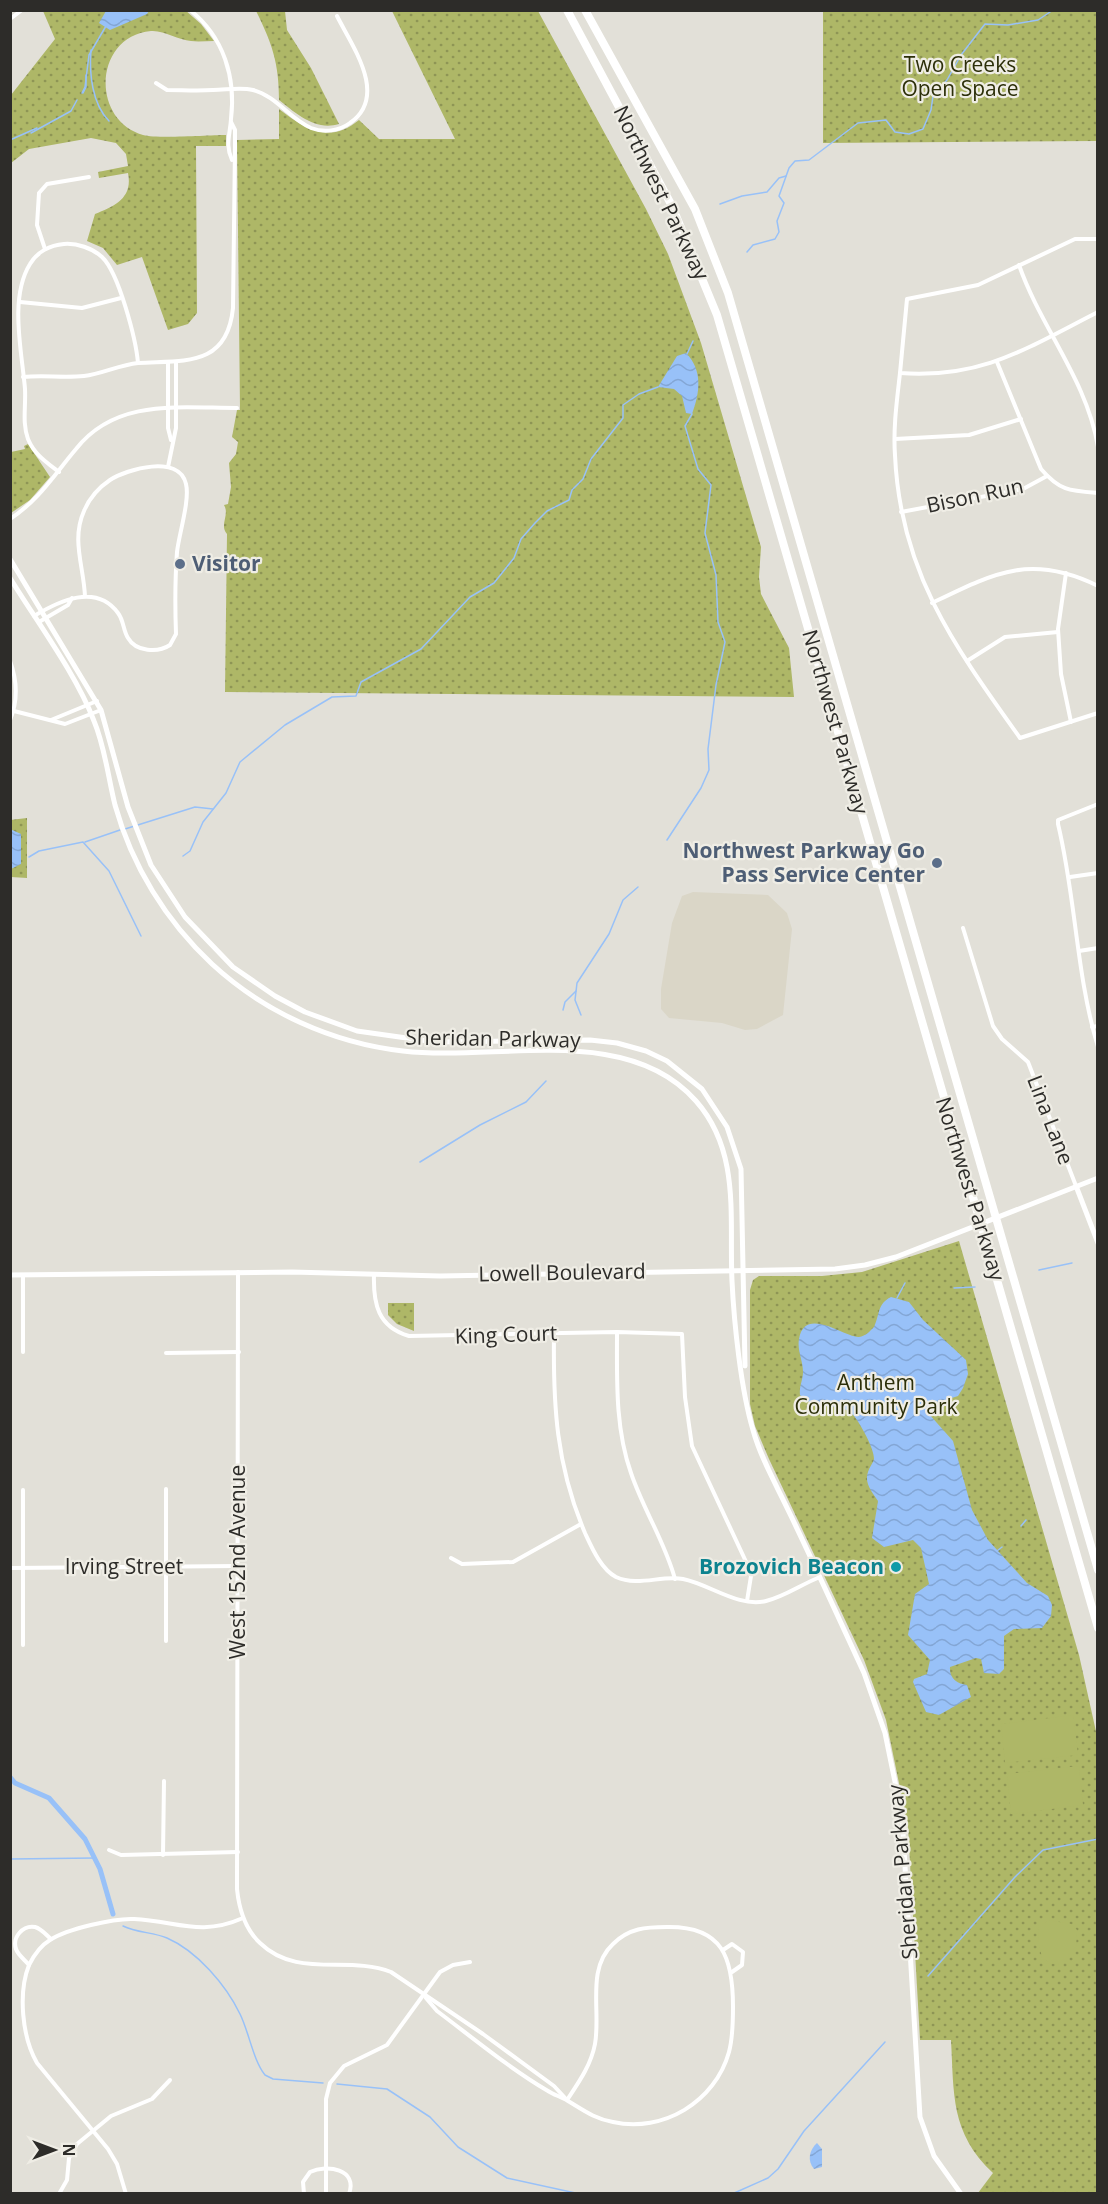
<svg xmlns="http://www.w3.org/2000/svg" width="1108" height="2204" font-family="'Open Sans',sans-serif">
	<defs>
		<pattern id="green-dots" width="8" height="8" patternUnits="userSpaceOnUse" patternTransform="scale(1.5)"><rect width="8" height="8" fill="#aeb767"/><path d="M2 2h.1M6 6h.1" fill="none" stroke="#8e9555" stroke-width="1.8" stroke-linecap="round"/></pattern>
		<pattern id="water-waves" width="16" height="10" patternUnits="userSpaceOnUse" patternTransform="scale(1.5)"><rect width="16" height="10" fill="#98c1f8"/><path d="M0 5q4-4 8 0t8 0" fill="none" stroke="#83a6d5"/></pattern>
	</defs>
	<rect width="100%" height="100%" fill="#e2e0d8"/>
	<path fill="#dad6c7" d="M693 892 768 895 787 913 792 929 783 1015 757 1029 745 1030 722 1023 669 1018 661 1009V989L672 923 682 896Z"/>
	<g fill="url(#green-dots)">
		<path d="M185 10 201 24 214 41C206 41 198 42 191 41 178 40 164 30 151 31 94 36 90 120 143 135 158 139 208 135 226 135V146H196L197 313 188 324 168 330 142 257 117 265 103 248 87 241 95 214C115 206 133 198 128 173L99 178 98 172 128 166 126 154 116 143 91 138 29 149 11 163V95L55 39 43 11Z"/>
		<path d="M256 11H285L287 30 311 68 339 124C315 131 297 114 279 100 279 63 272 43 256 11Z"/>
		<path d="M392 11H538L646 209 668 254 701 343 761 547 759 577 761 594 789 648 794 697 225 692 227 534C219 525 230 515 224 505L228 504 231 487 229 463 236 454 238 442 232 437 237 410H240L237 140 279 139V109C306 130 330 144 359 120L379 139H455Z"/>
		<path d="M823 11H1097V141L823 143Z"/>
		<path d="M28 444 50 477 30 500 11 513V452L25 449 24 446Z"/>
		<path d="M27 818V878L11 877 10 820Z"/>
		<path d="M959 1241 1079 1655 1097 1736V2193H978L993 2173C950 2133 954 2093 951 2040H920L908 1827 886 1720 864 1660 769 1459 755 1426 750 1404V1290L753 1280 759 1276H822L862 1272Z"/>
		<path d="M388 1303H414V1331L397 1324 388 1315Z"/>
	</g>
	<g fill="#aeb767">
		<path d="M1073 1715 1078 1755 1005 1763 1001 1724Z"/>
		<path d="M1079 1766 1083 1805 1011 1814 1007 1774Z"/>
		<path d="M1048 1920 1071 1924 1077 1930 1076 1947 1059 1965 1050 1963 1042 1958 1038 1939 1039 1927Z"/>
	</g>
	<g fill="url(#water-waves)">
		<path d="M106 11V10L149 11 147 14 110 30 99 23Z"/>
		<path d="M686 353C703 370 700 393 692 414L686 413 682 396 674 389 658 387 677 356Z"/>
		<path d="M10 829 21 834V864L11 869Z"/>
		<path d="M891 1297 909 1302 923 1320 966 1360 968 1374 963 1388 958 1396 930 1405 929 1414 953 1441 972 1510 988 1540 1027 1583 1048 1596 1052 1605 1051 1616 1042 1628 1014 1629 1004 1636V1669L999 1674 984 1673 981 1659 976 1658 950 1667C949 1678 957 1684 967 1685L971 1697 939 1715 926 1712 913 1682 914 1679 927 1674 930 1660 908 1635 915 1594 929 1584 921 1548 913 1540 884 1547 872 1538 878 1501C872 1492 864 1483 868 1472 869 1468 873 1463 874 1459 874 1448 861 1425 854 1416 841 1399 817 1414 800 1395 799 1386 803 1380 803 1372 803 1360 797 1351 799 1339 805 1305 845 1338 859 1337 866 1336 870 1331 874 1327 880 1314 877 1304 891 1297Z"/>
		<path d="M817 2143 822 2149V2167L814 2169C807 2161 809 2150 817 2143Z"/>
	</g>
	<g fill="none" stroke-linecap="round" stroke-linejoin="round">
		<g stroke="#98c1f8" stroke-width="1.5">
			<path d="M91 50C89 73 92 104 109 121"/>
			<path d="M82 93 85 87 89 55 106 26"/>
			<path d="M83 93 86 87V75"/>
			<path d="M31 133 71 111 77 100"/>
			<path d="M10 140 37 128"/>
			<path d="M720 204 742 196 767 192 779 178 786 176"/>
			<path d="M747 252 753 245 775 239 779 232 777 221 784 203 779 196 789 168 795 161 809 160 858 123 886 120 895 132 909 134 923 129 931 110 933 96 947 80 961 55 985 24 1008 25 1038 20 1053 10"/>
			<path d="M687 354 693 341"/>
			<path d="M125 829 195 807 213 809"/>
			<path d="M667 840 701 788 709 770 708 749 716 685 725 642 718 622 716 575 705 533 711 485 698 469 685 426 692 414"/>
			<path d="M85 842 120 830"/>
			<path d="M183 856 190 851 203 822 226 793 240 762 285 725 332 697 356 696 361 682 421 649 470 597 494 583 514 558 521 539 535 523 547 511 569 500 572 490 583 479 591 459 623 418V405L639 394 658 387"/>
			<path d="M29 857 39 851 83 842 109 871 141 936"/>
			<path d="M563 1010 565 1002 576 991"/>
			<path d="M581 1015 575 1000 577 983 609 934 623 900 638 887"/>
			<path d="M420 1162 480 1125 526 1102 546 1081"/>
			<path d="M1039 1270 1072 1263"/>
			<path d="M954 1288 975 1287"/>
			<path d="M897 1298 905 1283"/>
			<path d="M1021 1526 1026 1520"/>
			<path d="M997 1551 1002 1547"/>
			<path d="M10 1859 95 1858"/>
			<path d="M123 1926C137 1933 153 1932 167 1938 197 1951 226 1985 240 2014 249 2032 253 2060 265 2075L273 2079 323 2083"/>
			<path d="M928 1976 1015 1877 1043 1850 1098 1839"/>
			<path d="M337 2084 387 2089 430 2117 458 2147 507 2178 580 2194"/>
			<path d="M732 2194 768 2178 778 2169 804 2131 885 2042"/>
		</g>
		<path stroke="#98c1f8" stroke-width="5" d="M10 1777 15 1783 49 1798 85 1839 100 1869 113 1914"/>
		<g stroke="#fff" stroke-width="4">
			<path d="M190 10C224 37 236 78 231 119 230 135 225 145 232 160"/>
			<path d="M10 19 22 10"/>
			<path d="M156 83 167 90C182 90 197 91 213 90 226 90 240 87 253 90 276 96 290 119 311 128 324 133 339 131 350 123 389 96 352 46 337 16"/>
			<path d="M1098 239H1075L978 285 907 299 900 373C982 379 1027 348 1098 312"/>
			<path d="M45 249 37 225 39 193 47 184 89 177"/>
			<path d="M1019 265C1041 328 1087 380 1098 447"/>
			<path d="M20 302 82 308 121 298"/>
			<path d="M997 362 1041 469C1060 491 1070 491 1098 493"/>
			<path d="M168 363V428L171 440"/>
			<path d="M900 373C897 400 893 428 895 455 900 572 955 647 1020 738L1098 713"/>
			<path d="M23 377C43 375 64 378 84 376 102 374 119 365 138 363 183 360 227 368 233 308L235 146V130L231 122"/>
			<path d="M895 439 969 435 1021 419"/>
			<path d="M168 467 176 428V363"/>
			<path d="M59 472C46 462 34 454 28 439 22 423 26 406 25 389 22 352 9 298 30 264 37 252 50 245 64 244 77 243 92 248 102 257 119 273 136 340 138 363"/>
			<path d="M901 512 1023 489 1047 476"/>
			<path d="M10 519C39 500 54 475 76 449 116 398 180 408 237 408"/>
			<path d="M1066 573 1058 629 1061 674 1071 722"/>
			<path d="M932 603C994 573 1031 553 1098 586"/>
			<path d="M34 616C59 601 96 583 118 613 124 621 123 630 128 638 136 652 158 653 170 645L176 634C175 607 175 579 177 552 179 534 190 500 186 484 179 454 127 469 110 480 98 488 89 499 84 511 71 540 84 567 85 597"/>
			<path d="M39 622 68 605 72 598"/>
			<path d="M10 661C17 680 18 701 10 720"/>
			<path d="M967 661 1005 637 1058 632"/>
			<path d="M14 711 65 724 101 710"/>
			<path d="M51 720 97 701"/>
			<path d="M1098 804 1058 820V824C1076 898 1076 975 1098 1047"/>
			<path d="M1070 877 1098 873"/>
			<path d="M963 928 993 1026 1002 1039 1028 1062 1076 1186"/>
			<path d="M1079 951 1098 948"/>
			<path d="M1092 1027 1098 1026"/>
			<path d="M238 1272 237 1889C239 1909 245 1929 260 1943 297 1979 348 1955 391 1972L483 2034 554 2086 567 2100"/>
			<path d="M374 1274C373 1304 378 1327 409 1336L617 1332 682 1334 685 1397 692 1446 748 1566 751 1576 747 1601"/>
			<path d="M617 1332C617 1379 615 1428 631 1473 643 1509 665 1542 675 1579"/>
			<path d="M554 1333C553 1405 556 1465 585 1533 592 1548 601 1569 616 1577 638 1587 661 1575 683 1579 709 1584 739 1608 766 1601 784 1597 802 1584 820 1577"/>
			<path d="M23 1352V1275"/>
			<path d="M166 1353 239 1352"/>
			<path d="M23 1490V1645"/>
			<path d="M451 1558 462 1564 513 1562 581 1524"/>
			<path d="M10 1568 238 1566"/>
			<path d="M166 1641V1489"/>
			<path d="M109 1850 121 1855 238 1852"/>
			<path d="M163 1855 164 1781"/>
			<path d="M51 1939C46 1935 42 1929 35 1927 23 1925 12 1937 16 1949 18 1955 25 1960 29 1965 18 1993 22 2037 37 2063L108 2149 117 2164 126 2194"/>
			<path d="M723 1950 732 1944 743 1952 742 1965 732 1972"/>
			<path d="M29 1965C34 1955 40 1946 50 1940 67 1929 114 1918 134 1919 177 1921 200 1937 243 1918"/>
			<path d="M426 1998 437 2011C473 2038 509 2068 548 2091 554 2095 562 2097 568 2101 583 2110 595 2119 613 2122 663 2133 715 2102 729 2052 733 2037 733 2022 733 2007 733 1958 723 1926 667 1927 646 1927 629 1928 613 1944 586 1969 601 2011 595 2044 591 2065 579 2082 567 2100"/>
			<path d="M59 2194 67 2180 69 2158 77 2144 111 2116 152 2099 170 2080"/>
			<path d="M304 2194 303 2182 310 2172C327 2164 358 2169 349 2194"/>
			<path d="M326 2194V2099L330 2083 344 2066 387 2045 440 1972 453 1965 470 1962"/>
		</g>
		<path stroke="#fff" stroke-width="5" d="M1076 1186 1098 1243"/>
		<g stroke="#fff" stroke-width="5">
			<path d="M10 559 101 710 128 807 151 865 185 917 233 967 275 996 305 1012 357 1031 435 1042 590 1040 617 1043 646 1051 667 1061 702 1089 727 1127 741 1169 745 1366"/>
			<path d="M10 578C37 622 76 674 94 721 105 747 108 777 115 805 132 866 166 921 212 964 264 1012 332 1043 403 1051 496 1062 627 1022 696 1101 741 1152 729 1218 732 1281 734 1323 741 1390 753 1430 761 1459 778 1488 791 1516 816 1568 840 1621 864 1673L885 1733 902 1816 920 2117 934 2156 961 2194"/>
			<path d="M10 1275 292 1272 440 1276 835 1269 865 1265 896 1257 1098 1178"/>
		</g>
		<g stroke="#fff" stroke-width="8">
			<path d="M567 10 672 206 717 315 1098 1628"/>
			<path d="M585 10 695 209 728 293 1098 1570"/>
		</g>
	</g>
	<g fill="#5c6f8a" stroke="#efede5" stroke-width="2">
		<circle cx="180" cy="564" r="6"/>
		<circle cx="937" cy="863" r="6"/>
	</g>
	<circle fill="#0f9aa8" stroke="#efede5" stroke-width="2" cx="896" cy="1567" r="6"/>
	<g text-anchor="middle" stroke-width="4.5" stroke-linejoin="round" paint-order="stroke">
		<g font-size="21" fill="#2c2f09" stroke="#efede5">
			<text x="960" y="72">Two Creeks<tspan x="960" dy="24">Open Space</tspan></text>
			<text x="876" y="1390">Anthem<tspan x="876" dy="24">Community Park</tspan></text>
		</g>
		<g font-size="21" fill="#2d2c29" stroke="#efede5">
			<text transform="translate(661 193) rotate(64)" y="7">Northwest Parkway</text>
			<text transform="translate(975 496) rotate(-12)" y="7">Bison Run</text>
			<text transform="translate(835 722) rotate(74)" y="7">Northwest Parkway</text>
			<text transform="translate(493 1039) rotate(1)" y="7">Sheridan Parkway</text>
			<text transform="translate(1050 1120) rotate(69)" y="7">Lina Lane</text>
			<text transform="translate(970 1189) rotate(73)" y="7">Northwest Parkway</text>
			<text transform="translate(562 1273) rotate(-1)" y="7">Lowell Boulevard</text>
			<text transform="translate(506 1335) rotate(-2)" y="7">King Court</text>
			<text transform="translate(238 1562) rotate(-90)" y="7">West 152nd Avenue</text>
			<text x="124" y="1574">Irving Street</text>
			<text transform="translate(903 1872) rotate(-95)" y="7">Sheridan Parkway</text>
		</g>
		<g font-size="21" font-weight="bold" fill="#4e5e75" stroke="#efede5" text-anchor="start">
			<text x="192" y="571">Visitor</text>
			<text x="925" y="858" text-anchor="end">Northwest Parkway Go<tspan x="925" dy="24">Pass Service Center</tspan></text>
		</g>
		<g font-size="21" font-weight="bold" fill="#0d838f" stroke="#efede5" text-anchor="end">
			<text x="884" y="1574">Brozovich Beacon</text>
		</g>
	</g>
	<rect width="1108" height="2204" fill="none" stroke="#2d2c29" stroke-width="24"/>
	<g transform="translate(54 2150) rotate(90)" stroke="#efede5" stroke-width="4.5" paint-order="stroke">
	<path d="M0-4.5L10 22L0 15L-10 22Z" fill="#2d2c29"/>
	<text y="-9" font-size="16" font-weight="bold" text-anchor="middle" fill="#2d2c29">N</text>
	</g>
</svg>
